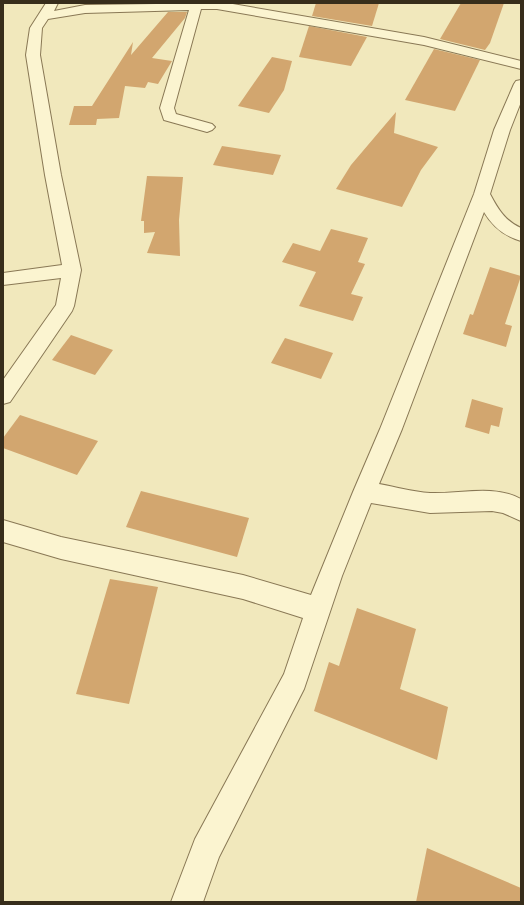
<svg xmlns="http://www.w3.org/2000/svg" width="524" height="905" font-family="'PT Serif',serif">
	<rect width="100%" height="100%" fill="#f1e8bc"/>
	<g fill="#d2a66f">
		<path d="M316 3H379L372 26 312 16Z"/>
		<path d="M461 3H504L490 43 485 50 440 39Z"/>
		<path d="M168 12H187L185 18 152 58 172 61 158 84 148 82 145 88 125 86 119 118 97 119 96 125H69L74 106H92L133 42 131 55Z"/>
		<path d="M309 26 367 37 351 66 299 57Z"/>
		<path d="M434 49 480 60 455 111 405 100Z"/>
		<path d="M272 57 292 61 284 90 269 113 238 106Z"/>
		<path d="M396 112 394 133 438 147 421 170 402 207 336 189 351 165Z"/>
		<path d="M222 146 281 155 273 175 213 165Z"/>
		<path d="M147 176 183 177 179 220 180 256 147 253 155 232 144 233V221H141Z"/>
		<path d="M331 229 368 238 358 262 365 264 351 294 363 297 353 321 299 306 316 272 282 262 293 243 320 251Z"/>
		<path d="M490 267 521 276 505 324 512 326 506 347 463 334 470 314 473 315Z"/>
		<path d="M71 335 113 350 95 375 52 360Z"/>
		<path d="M285 338 333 353 321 379 271 363Z"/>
		<path d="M472 399 503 408 499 427 491 425 489 434 465 427Z"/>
		<path d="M20 415 98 441 77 475 3 448V438Z"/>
		<path d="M141 491 249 518 237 557 126 527Z"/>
		<path d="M110 579 158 587 129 704 76 694Z"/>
		<path d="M357 608 416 629 400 689 448 707 437 760 314 711 329 662 339 666Z"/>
		<path d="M427 848 521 888V902H416Z"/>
	</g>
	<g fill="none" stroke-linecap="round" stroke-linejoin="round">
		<defs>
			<g id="minor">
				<path d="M46 3H58L54 11 85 5 227 3 424 37 521 61V69L424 45 217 9H201L174 108 176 114 212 124 215 127 212 130 207 132 164 120 160 108 189 10 85 13 48 19 42 28 40 55 61 175 81 270 74 306 72 311 10 402 3 404V380L56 305 61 278 3 285V273L62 265 45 175 26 55 30 28Z"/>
				<path d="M521 80V102L510 130 490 194C498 209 505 221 521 228V241C504 236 493 227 484 212L402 429 379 484C396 487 413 492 430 493 460 494 494 484 521 499V521L503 513 492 511 430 513 371 503 342 576 304 689 219 857 203 902H171L195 839 284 674 303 618 243 599 61 559 3 542V520L61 537 243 575 311 595 353 492 380 429 474 194 494 130 514 84 516 81Z"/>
			</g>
		</defs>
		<use href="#minor" stroke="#897855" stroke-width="2"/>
		<use href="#minor" fill="#fbf4d0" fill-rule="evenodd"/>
	</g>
	<rect width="524" height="905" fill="none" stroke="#372d1b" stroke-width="8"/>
</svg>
